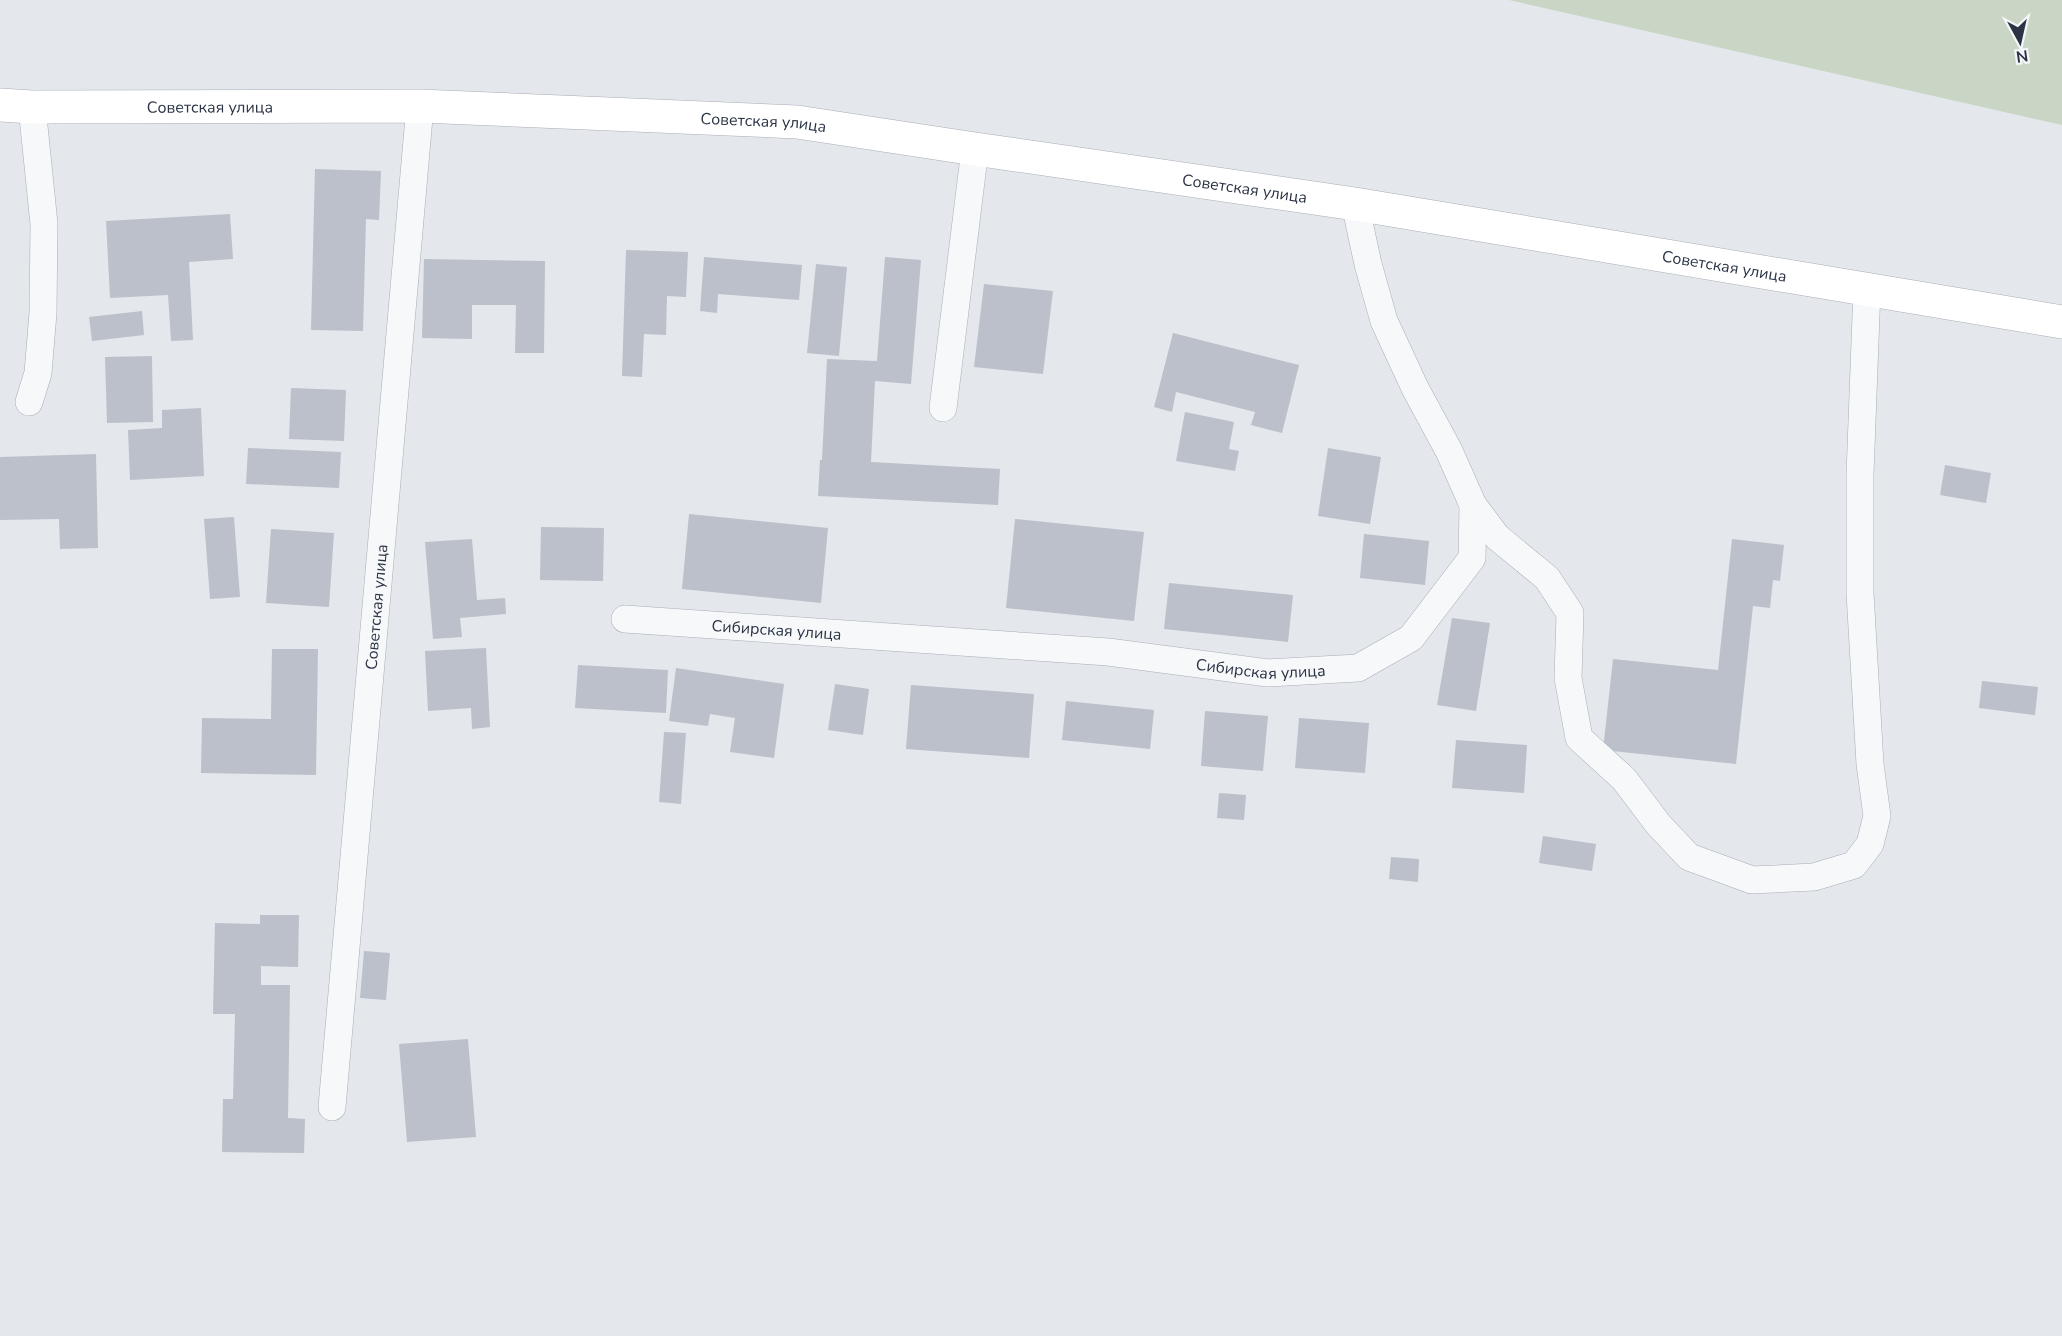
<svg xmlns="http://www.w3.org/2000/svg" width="2062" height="1336" font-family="'Nunito Sans',sans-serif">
	<rect width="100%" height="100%" fill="#e4e7ec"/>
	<path fill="#c9d6c5" d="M1509 0H2062V125Z"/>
	<g fill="#bbc0ca">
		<path d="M315 169 381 171 379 220 366 219 363 331 311 330Z"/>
		<path d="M230 214 233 259 189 262 193 340 171 341 168 295 110 298 106 221Z"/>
		<path d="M626 250 688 252 686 297 667 296 666 335 644 334 642 377 622 376Z"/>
		<path d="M704 257 802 265 799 300 718 294 717 313 700 311Z"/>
		<path d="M885 257 921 260 911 384 875 381 871 462 1000 469 998 505 818 496 820 460H822L827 359 877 361Z"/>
		<path d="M424 259 545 261 544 353H515L516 305H472V339L422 338Z"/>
		<path d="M816 264 847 267 839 356 807 353Z"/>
		<path d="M984 284 1053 291 1043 374 974 367Z"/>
		<path d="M142 311 144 335 92 341 89 317Z"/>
		<path d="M1173 333 1299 365 1282 433 1251 425 1255 412 1176 392 1172 412 1154 407Z"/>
		<path d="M152 356 153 422 107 423 105 357Z"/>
		<path d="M291 388 346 390 344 441 289 439Z"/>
		<path d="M201 408 204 476 130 480 128 430 162 428V410Z"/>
		<path d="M1185 412 1234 422 1229 449 1239 451 1235 471 1176 461Z"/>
		<path d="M248 448 341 452 339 488 246 484Z"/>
		<path d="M1328 448 1381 457 1370 524 1318 516Z"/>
		<path d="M96 454 98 548 60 549 59 519 0 520V457Z"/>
		<path d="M1945 465 1991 473 1986 503 1940 495Z"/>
		<path d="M689 514 828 528 821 603 682 589Z"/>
		<path d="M234 517 240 597 210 599 204 519Z"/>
		<path d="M1015 519 1144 532 1134 621 1006 608Z"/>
		<path d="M541 527 604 528 603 581 540 580Z"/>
		<path d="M271 529 334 533 329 607 266 603Z"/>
		<path d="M1364 534 1429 541 1425 585 1360 578Z"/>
		<path d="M472 539 477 600 505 598 506 614 460 618 462 637 433 639 425 542Z"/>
		<path d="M1732 539 1784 545 1780 581 1773 580 1770 608 1753 606 1736 764 1603 750 1613 659 1718 670Z"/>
		<path d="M1169 583 1293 595 1288 642 1164 629Z"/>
		<path d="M1452 618 1490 623 1476 711 1437 705Z"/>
		<path d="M486 648 490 727 472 729 471 708 428 711 425 651Z"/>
		<path d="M272 649H318L316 775 201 773 202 718 271 719Z"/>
		<path d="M578 665 668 670 666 713 575 708Z"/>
		<path d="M676 668 784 684 774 758 730 752 735 718 710 714 708 726 669 721Z"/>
		<path d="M1982 681 2038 687 2035 715 1979 708Z"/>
		<path d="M835 684 869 689 863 735 828 730Z"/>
		<path d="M911 685 1034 694 1029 758 906 749Z"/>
		<path d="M1066 701 1154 710 1150 749 1062 740Z"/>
		<path d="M1205 711 1268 716 1263 771 1201 766Z"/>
		<path d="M1299 718 1369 723 1365 773 1295 768Z"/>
		<path d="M664 732 686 733 681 804 659 802Z"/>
		<path d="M1456 740 1527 745 1524 793 1452 788Z"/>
		<path d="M1219 793 1246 795 1244 820 1217 818Z"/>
		<path d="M1543 836 1596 844 1592 871 1539 863Z"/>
		<path d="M1391 857 1419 859 1418 882 1389 879Z"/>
		<path d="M260 915H299L298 967 261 966V985H290L288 1118 305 1119 304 1153 222 1152 223 1099H233L235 1014H213L215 923 260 924Z"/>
		<path d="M364 951 390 953 386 1000 360 998Z"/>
		<path d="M468 1039 476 1137 407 1142 399 1044Z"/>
	</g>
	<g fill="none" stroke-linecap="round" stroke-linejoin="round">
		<defs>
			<g id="minor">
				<path d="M29 402 38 373 43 313 44 224 32 107"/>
				<path d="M943 408 975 149"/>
				<path d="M1473 505 1497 537 1547 578 1570 613 1568 678 1579 738 1624 779 1658 824 1689 857 1752 880 1814 877 1854 865 1870 844 1877 816 1870 764 1860 593V474L1867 289"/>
				<path id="s1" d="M625 619 1108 652 1268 673 1358 668 1411 638 1472 558 1473 505 1449 451 1415 388 1384 321 1368 264 1355 204"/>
				<path id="s2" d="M332 1107 420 106"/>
			</g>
			<g id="secondary">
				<path id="s3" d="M0 105 32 107 420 106 797 122 975 149 1355 204 2062 322"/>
			</g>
		</defs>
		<use href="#minor" stroke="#a9aeb7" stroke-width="28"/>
		<use href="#secondary" stroke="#a9aeb7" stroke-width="34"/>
		<use href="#minor" stroke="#f7f8fa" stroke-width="27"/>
		<use href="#secondary" stroke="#fff" stroke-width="33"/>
	</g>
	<g text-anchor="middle" stroke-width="4.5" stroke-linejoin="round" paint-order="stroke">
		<g font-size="16" fill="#2b3445" stroke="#f4f6f9">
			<text dy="6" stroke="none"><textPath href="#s3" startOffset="210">Советская улица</textPath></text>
			<text dy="6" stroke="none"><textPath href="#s3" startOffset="764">Советская улица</textPath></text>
			<text dy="6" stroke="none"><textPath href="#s3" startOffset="1250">Советская улица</textPath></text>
			<text dy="6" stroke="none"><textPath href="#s3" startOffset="1736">Советская улица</textPath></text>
			<text dy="6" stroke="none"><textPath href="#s2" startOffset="502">Советская улица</textPath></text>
			<text dy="6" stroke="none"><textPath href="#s1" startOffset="152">Сибирская улица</textPath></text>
			<text dy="6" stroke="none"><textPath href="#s1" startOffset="638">Сибирская улица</textPath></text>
		</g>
	</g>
	<g transform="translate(2020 42) rotate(172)" stroke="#f4f6f9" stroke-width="4.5" paint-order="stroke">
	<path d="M0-4.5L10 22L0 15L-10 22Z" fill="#2b3445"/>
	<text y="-9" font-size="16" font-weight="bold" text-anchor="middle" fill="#2b3445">N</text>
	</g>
</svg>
